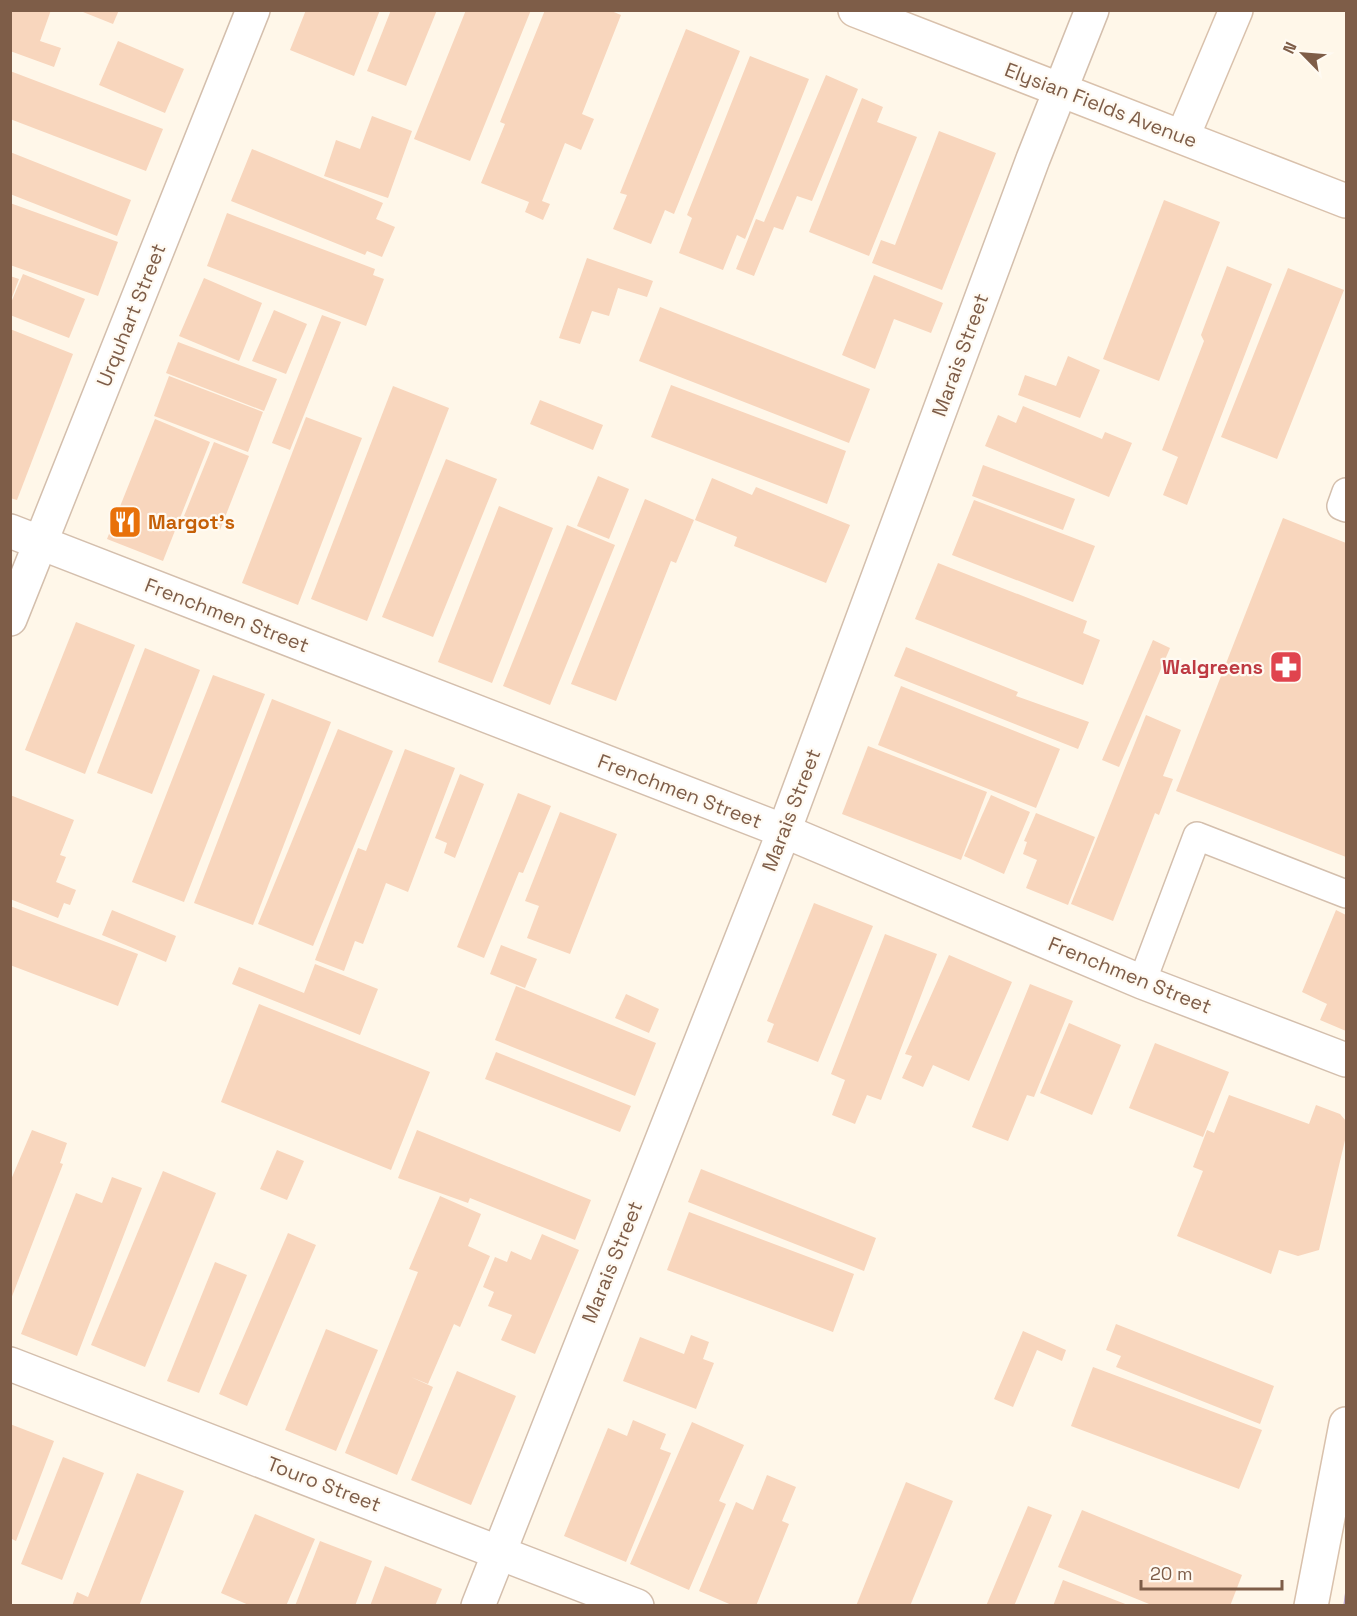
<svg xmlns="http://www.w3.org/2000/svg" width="1357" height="1616" font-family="'Space Grotesk',sans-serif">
	<rect width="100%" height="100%" fill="#fff7e9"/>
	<g fill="#f8d6bd">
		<path d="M10 10H51L40 41 61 48 54 67 10 51Z"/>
		<path d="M78 10H119L113 24Z"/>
		<path d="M306 10H380L354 76 290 50Z"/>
		<path d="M391 10H437L406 86 367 71Z"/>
		<path d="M466 10H531L470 161 414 139Z"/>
		<path d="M545 10H609L621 15 582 114 594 119 581 150 565 143 542 201 550 204 543 220 525 212 529 202 481 183 505 124 500 122Z"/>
		<path d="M686 29 740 51 674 214 665 210 651 244 613 229 627 195 620 193Z"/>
		<path d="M118 41 184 69 165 113 99 85Z"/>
		<path d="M750 56 809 79 745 239 737 235 723 270 679 253 692 218 687 215Z"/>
		<path d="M10 71 163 129 146 171 10 119Z"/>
		<path d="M826 75 858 89 812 201 797 196 783 230 774 227 754 276 736 269 756 219 764 222Z"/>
		<path d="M862 98 883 107 877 122 917 137 869 256 809 232Z"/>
		<path d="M372 116 412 131 388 198 324 176 336 140 360 149Z"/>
		<path d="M939 131 996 153 942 290 872 263 881 240 895 245Z"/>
		<path d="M252 149 383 203 376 219 395 227 382 257 367 251 365 255 231 201Z"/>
		<path d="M10 152 131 200 117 236 10 194Z"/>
		<path d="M1164 200 1220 222 1159 381 1103 359Z"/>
		<path d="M10 203 118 242 98 296 10 265Z"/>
		<path d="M227 213 375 269 373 275 384 279 366 326 207 266Z"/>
		<path d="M587 258 653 281 647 297 618 288 609 316 592 311 580 344 559 338Z"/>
		<path d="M1227 266 1272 284 1187 505 1163 495 1178 457 1162 450 1204 341 1201 335Z"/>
		<path d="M1288 268 1344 290 1277 459 1221 437Z"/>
		<path d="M23 274 85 299 69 338 10 315V305Z"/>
		<path d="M874 275 943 303 931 333 894 319 875 369 842 355Z"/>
		<path d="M10 276 19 279 11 300H10Z"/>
		<path d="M204 278 262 303 239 361 179 336Z"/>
		<path d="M660 307 870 389 849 443 639 361Z"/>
		<path d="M274 310 307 324 286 374 252 361Z"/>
		<path d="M322 315 341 322 290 450 272 443Z"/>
		<path d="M10 329 73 354 17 500 10 498Z"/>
		<path d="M178 342 277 379 264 411 166 373Z"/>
		<path d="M1068 356 1100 370 1080 418 1018 395 1025 375 1056 386Z"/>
		<path d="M169 376 263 412 248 452 154 416Z"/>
		<path d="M671 385 846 451 827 504 651 437Z"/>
		<path d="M393 386 449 408 367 621 311 599Z"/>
		<path d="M540 400 603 425 593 450 530 424Z"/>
		<path d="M1023 406 1102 439 1105 432 1132 443 1109 497 985 446 998 415 1016 423Z"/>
		<path d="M306 417 362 438 298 605 242 583Z"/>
		<path d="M155 419 210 442 163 561 107 539Z"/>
		<path d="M214 442 249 456 220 530 184 516Z"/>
		<path d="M446 459 497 479 433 637 382 617Z"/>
		<path d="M983 465 1075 499 1063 530 972 496Z"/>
		<path d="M598 476 629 489 609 539 577 526Z"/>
		<path d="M712 478 752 495 756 487 850 525 826 583 734 546 737 537 695 520Z"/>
		<path d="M645 499 694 520 676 563 671 561 616 701 571 684Z"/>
		<path d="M974 500 1095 546 1073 602 952 555Z"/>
		<path d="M499 506 553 528 492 683 438 662Z"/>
		<path d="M1283 518 1346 543V857L1176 791Z"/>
		<path d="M567 525 615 545 550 705 503 686Z"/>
		<path d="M938 563 1087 621 1083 633 1100 640 1083 685 915 619Z"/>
		<path d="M76 622 135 645 85 774 25 750Z"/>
		<path d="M1153 640 1170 648 1119 767 1102 760Z"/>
		<path d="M906 647 1018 692 1016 696 1089 722 1078 749 894 676Z"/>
		<path d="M145 648 200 670 152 794 97 773Z"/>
		<path d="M213 675 265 694 184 902 132 882Z"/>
		<path d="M901 686 1060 749 1036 808 878 745Z"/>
		<path d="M272 699 331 722 253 925 194 903Z"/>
		<path d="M1146 715 1181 730 1163 776 1173 779 1159 815 1155 813 1113 921 1071 904Z"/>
		<path d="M338 729 393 751 313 946 258 924Z"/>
		<path d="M868 746 987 792 961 860 842 814Z"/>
		<path d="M405 749 455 768 408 892 386 883 363 944 355 941 344 971 315 960 358 848 366 851Z"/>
		<path d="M460 774 484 784 455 858 444 853 447 843 435 838Z"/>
		<path d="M518 793 551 806 523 873 519 872 484 958 457 947Z"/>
		<path d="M10 795 74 820 60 855 66 857 56 882 76 890 70 905 64 903 58 918 10 899Z"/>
		<path d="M991 795 1030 812 1004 874 964 856Z"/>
		<path d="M560 812 617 834 570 954 527 938 539 906 525 901Z"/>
		<path d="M1036 813 1095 837 1068 905 1026 888 1037 860 1023 854 1027 842 1024 841Z"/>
		<path d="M814 903 873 926 818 1062 767 1042 774 1024 767 1021Z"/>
		<path d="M10 906 138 954 118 1006 10 965Z"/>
		<path d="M112 910 176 936 166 962 102 935Z"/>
		<path d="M1336 910 1346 915V1031L1320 1020 1327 1004 1302 992Z"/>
		<path d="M885 934 937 954 881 1100 867 1095 855 1124 832 1115 845 1080 831 1074Z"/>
		<path d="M501 945 537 959 525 988 490 974Z"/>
		<path d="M949 955 1012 982 969 1081 933 1065 923 1087 902 1078 912 1056 905 1054Z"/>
		<path d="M315 964 378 989 360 1035 232 984 239 967 304 993Z"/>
		<path d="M1030 984 1073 1001 1034 1097 1027 1095 1008 1141 972 1127Z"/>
		<path d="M516 986 656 1043 635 1096 495 1040Z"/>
		<path d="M626 994 659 1009 649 1033 615 1018Z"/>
		<path d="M259 1004 430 1072 391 1170 221 1102Z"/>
		<path d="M1069 1023 1121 1045 1092 1115 1040 1093Z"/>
		<path d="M1155 1043 1229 1072 1203 1137 1129 1108Z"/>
		<path d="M496 1052 631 1106 620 1132 485 1079Z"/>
		<path d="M1229 1095 1309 1124 1316 1105 1340 1114 1346 1121V1136L1319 1250 1298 1256 1279 1250 1271 1274 1177 1236 1203 1171 1193 1167 1207 1130 1214 1133Z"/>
		<path d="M32 1130 67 1143 60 1163 63 1164 11 1299 10 1182Z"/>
		<path d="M417 1130 591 1200 575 1240 470 1198 468 1203 398 1178Z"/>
		<path d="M277 1150 304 1161 287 1200 260 1189Z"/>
		<path d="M701 1169 876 1238 864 1271 688 1202Z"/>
		<path d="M163 1171 216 1193 145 1367 91 1345Z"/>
		<path d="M112 1177 142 1188 77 1356 21 1334 76 1193 102 1203Z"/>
		<path d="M440 1196 481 1214 468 1246 490 1256 460 1327 454 1324 428 1384 411 1377 433 1387 397 1475 345 1453 418 1272 409 1269Z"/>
		<path d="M689 1212 854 1274 833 1332 667 1270Z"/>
		<path d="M288 1233 316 1245 247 1406 219 1394Z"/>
		<path d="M542 1234 579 1250 535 1354 501 1340 512 1315 488 1306 494 1292 483 1287 495 1257 507 1262 511 1251 531 1260Z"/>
		<path d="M215 1262 247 1275 199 1393 167 1381Z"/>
		<path d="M1116 1324 1274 1386 1260 1424 1116 1367 1121 1356 1106 1350Z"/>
		<path d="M326 1329 378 1350 336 1451 285 1430Z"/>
		<path d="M1023 1331 1066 1350 1062 1361 1037 1350 1013 1407 994 1399Z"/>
		<path d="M691 1335 709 1342 703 1359 714 1363 696 1409 623 1381 640 1337 684 1354Z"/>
		<path d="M1093 1367 1262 1430 1239 1489 1071 1426Z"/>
		<path d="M457 1371 516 1396 471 1505 411 1480Z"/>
		<path d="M633 1420 666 1434 660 1449 671 1453 626 1562 564 1536 608 1428 627 1436Z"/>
		<path d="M692 1422 744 1445 719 1501 726 1504 689 1590 630 1564Z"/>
		<path d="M10 1424 54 1441 16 1541 10 1538Z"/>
		<path d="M63 1457 104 1473 62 1580 21 1564Z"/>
		<path d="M137 1473 184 1491 139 1606H72L77 1592 88 1597Z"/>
		<path d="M767 1475 796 1487 782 1521 789 1524 756 1606H734L699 1591 736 1502 753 1510Z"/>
		<path d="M906 1482 953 1501 910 1606H856Z"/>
		<path d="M1028 1506 1052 1515 1014 1606H986Z"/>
		<path d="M1082 1510 1242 1575 1230 1606H1154L1058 1567Z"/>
		<path d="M255 1514 315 1539 286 1606H251L221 1593Z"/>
		<path d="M320 1541 372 1561 355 1606H295Z"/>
		<path d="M385 1566 442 1589 435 1606H370Z"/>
		<path d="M1063 1580 1128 1605V1606H1053Z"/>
	</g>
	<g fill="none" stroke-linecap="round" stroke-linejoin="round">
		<defs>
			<g id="lane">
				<path d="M1346 492 1341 506 1346 508"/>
				<path d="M1142 982 1197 836 1346 894"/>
			</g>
			<g id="street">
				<path d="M10 531 784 831 1142 982 1346 1060"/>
				<path d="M10 619 253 10"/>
				<path d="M10 1364 637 1606"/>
				<path d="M478 1606 784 831 1033 159 1092 10"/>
			</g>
			<g id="secondary">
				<path d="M855 10 1346 201"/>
				<path d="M1183 136 1236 10"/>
				<path d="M1311 1606 1346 1424"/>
			</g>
		</defs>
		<use href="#lane" stroke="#d4bfad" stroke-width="30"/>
		<use href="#street" stroke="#d4bfad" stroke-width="36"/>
		<use href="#secondary" stroke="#d9c1ac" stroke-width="36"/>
		<use href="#lane" stroke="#fff" stroke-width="27"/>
		<use href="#street" stroke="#fff" stroke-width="33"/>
		<use href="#secondary" stroke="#fff" stroke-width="33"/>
		<path stroke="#baa4cc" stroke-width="1.5" d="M1344 1606 1346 1591"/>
	</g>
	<defs>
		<symbol id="restaurant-square" viewBox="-11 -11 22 22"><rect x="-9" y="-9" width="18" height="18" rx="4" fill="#e8710a" stroke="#fffaf2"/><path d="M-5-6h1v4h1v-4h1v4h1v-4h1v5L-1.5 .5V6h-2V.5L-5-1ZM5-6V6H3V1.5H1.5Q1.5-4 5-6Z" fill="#fff"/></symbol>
		<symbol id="pharmacy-square" viewBox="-11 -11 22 22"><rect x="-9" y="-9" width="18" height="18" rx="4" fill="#e0444e" stroke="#fffaf2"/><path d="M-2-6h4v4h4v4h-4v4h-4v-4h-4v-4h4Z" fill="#fff"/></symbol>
	</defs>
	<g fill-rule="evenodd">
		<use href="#restaurant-square" x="106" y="503" width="38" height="38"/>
		<use href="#pharmacy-square" x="1267" y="648" width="38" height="38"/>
	</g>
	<g text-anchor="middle" stroke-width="4.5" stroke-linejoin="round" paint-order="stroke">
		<g font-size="20" fill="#7e5d48" stroke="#fffaf2">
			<text transform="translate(1101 105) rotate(21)" y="7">Elysian Fields Avenue</text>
			<text transform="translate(131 315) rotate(-68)" y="7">Urquhart Street</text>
			<text transform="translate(960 355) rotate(-70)" y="7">Marais Street</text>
			<text transform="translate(227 615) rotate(21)" y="7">Frenchmen Street</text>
			<text transform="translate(680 791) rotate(21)" y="7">Frenchmen Street</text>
			<text transform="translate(791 810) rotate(-69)" y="7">Marais Street</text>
			<text transform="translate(1130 975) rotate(22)" y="7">Frenchmen Street</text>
			<text transform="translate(612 1262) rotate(-68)" y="7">Marais Street</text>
			<text transform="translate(324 1484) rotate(21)" y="7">Touro Street</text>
		</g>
		<g font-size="20" font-weight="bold" fill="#c56008" stroke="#fffaf2" text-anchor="start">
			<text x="148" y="529">Margot's</text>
		</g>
		<g font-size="20" font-weight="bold" fill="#be3a42" stroke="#fffaf2" text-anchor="end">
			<text x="1263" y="674">Walgreens</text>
		</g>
	</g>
	<rect width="1357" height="1616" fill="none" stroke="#7e5d48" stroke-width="24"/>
	<g transform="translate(1303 54) rotate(295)" stroke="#fffaf2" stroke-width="4.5" paint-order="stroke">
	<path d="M0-4.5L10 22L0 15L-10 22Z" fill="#7e5d48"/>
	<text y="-9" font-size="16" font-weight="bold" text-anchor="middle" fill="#7e5d48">N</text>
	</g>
	<path d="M1141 1580v9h141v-9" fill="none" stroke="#7e5d48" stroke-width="3"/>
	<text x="1150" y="1580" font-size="18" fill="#7e5d48" stroke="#fffaf2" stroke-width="4.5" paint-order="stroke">20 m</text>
</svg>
